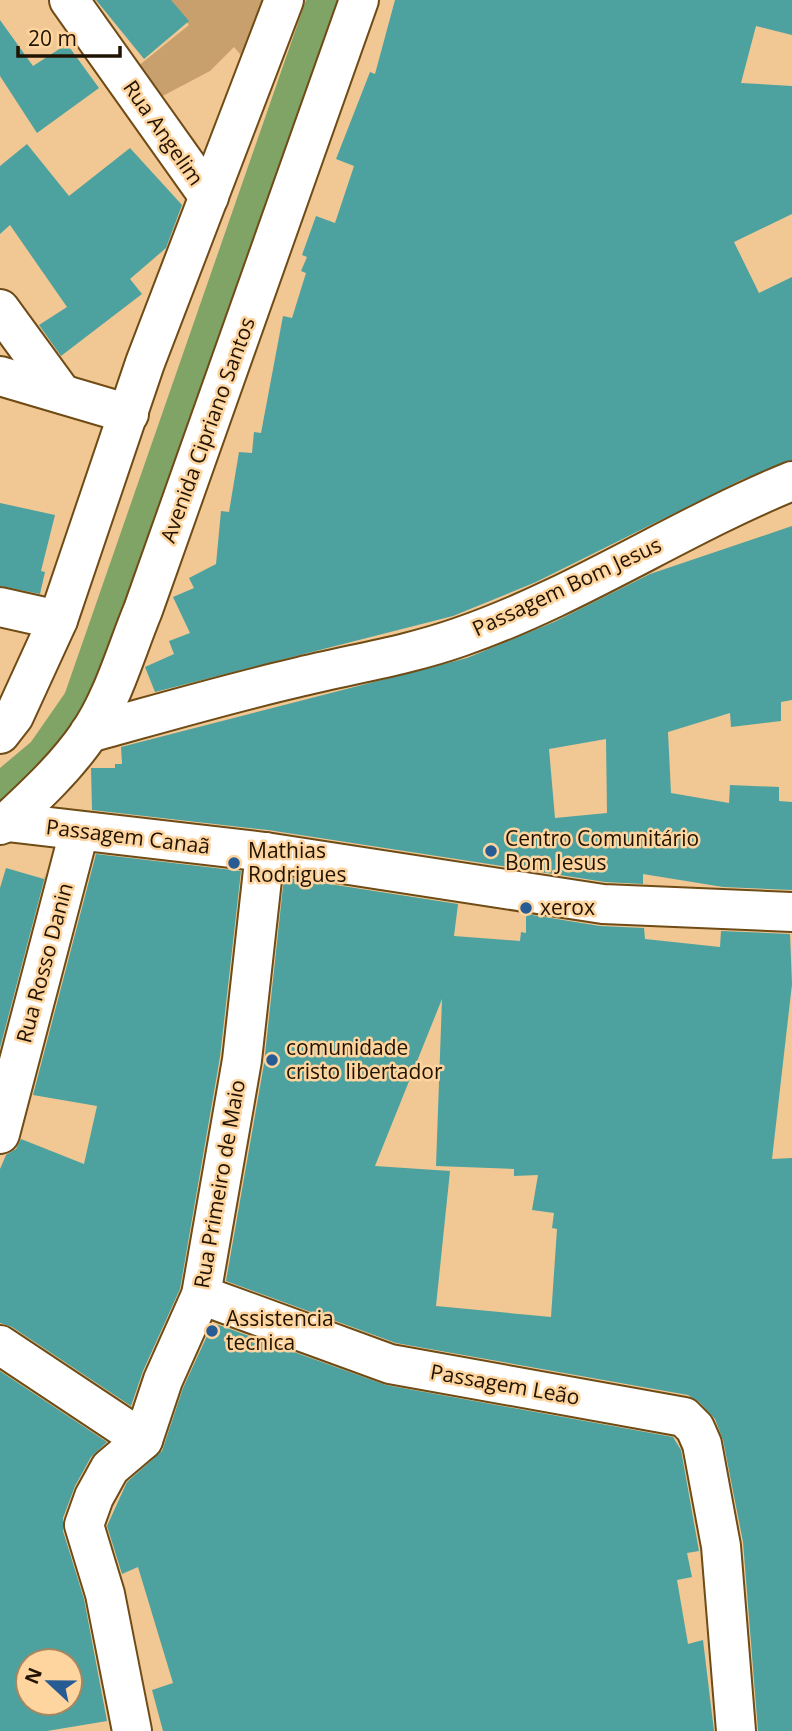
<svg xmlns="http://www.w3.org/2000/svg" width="792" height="1731" font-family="'Open Sans',sans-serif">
	<rect width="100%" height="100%" fill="#f1c793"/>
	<path fill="#c8a06d" d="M170 0H278L251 67 234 47 210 71 155 100 132 71 189 25Z"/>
	<path fill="#80a366" d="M306 0H348L102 680 65 752 0 807V768L31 742 65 693Z"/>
	<g fill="#4da2a0" fill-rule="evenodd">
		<path d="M96 0H171L189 21 144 59Z"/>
		<path d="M395 0H792V35L756 26 741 83 792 86V214L734 242 759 293 792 277V460L741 480 536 582 453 616 155 692 145 667 174 654 169 641 190 633 173 597 194 588 189 578 216 564 221 511 229 512 239 452 252 453 254 432 261 433 283 316 292 318 306 273 301 271 307 257 302 255 316 216 335 223 354 166 336 159 370 72 375 74Z"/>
		<path d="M0 20 33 66 67 44 99 88 37 133 0 76Z"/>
		<path d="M27 144 69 196 130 148 182 205 166 248 130 279 142 294 61 356 39 325 67 307 10 225 0 234V166Z"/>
		<path d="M0 503 55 515 41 571 45 572 40 594 0 586Z"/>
		<path d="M792 526V700L781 702V721L731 727 730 713 668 732 671 793 729 803 730 785 779 787V801L792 802V890L723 887 643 874V884L605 882 268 830 92 810 91 768H115V764H122L121 747 467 658 554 622 650 574ZM606 739 607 813 555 818 549 749Z"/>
		<path d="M96 854 241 871 220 1057 180 1289 143 1371 131 1406 12 1327 0 1323V1169L6 1155 16 1149 21 1139 84 1164 97 1106 33 1095Z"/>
		<path d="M6 868 44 879 46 873 0 1048V888Z"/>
		<path d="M284 877 458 904 454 936 520 941 521 932 526 933V914L600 926 644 928 645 939 720 947 721 931 790 934 792 984 772 1159 792 1158V1731H758L743 1542 723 1440 715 1419 699 1402 688 1395 396 1343 226 1281 264 1064ZM442 999 436 1166 514 1169V1176L538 1175 532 1210 554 1213 552 1228 557 1229 551 1317 436 1306 450 1171 375 1166Z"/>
		<path d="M213 1323 386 1385 673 1437 681 1450 699 1551 687 1553 692 1577 677 1580 688 1644 703 1640 714 1731H163L152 1690 173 1683 138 1567 122 1574 107 1526 127 1482 162 1451 183 1388Z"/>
		<path d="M0 1371 107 1442 91 1457 75 1486 63 1518V1531L84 1599 107 1721 47 1731H0ZM28 1661H70V1703H28Z"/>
	</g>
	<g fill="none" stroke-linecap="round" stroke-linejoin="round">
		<defs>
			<g id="street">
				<path d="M69 0 209 197"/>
				<path d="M0 309 62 394"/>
				<path d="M0 376 129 414"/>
				<path d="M0 607 58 620"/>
				<path d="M89 733C158 714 226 694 295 678 351 664 406 656 460 637 576 597 679 527 792 481"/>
				<path d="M7 822 265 852 603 904 792 912"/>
				<path d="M0 1134 79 832"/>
				<path d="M201 1295 390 1364 684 1417 695 1428 702 1444 721 1546 736 1731"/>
				<path d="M0 1345 143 1440"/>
				<path d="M132 1731 105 1594 84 1525 94 1497 110 1468 143 1440 163 1380 201 1295 242 1060 265 852"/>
			</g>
			<g id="secondary">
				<path d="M0 734 14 716 58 620 145 363 284 0"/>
				<path d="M0 825 7 822C36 795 65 768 88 735 113 699 126 651 143 610L359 0"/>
			</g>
		</defs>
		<use href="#street" stroke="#6f4b16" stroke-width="42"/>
		<use href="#secondary" stroke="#6f4b16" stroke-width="42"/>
		<use href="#street" stroke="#fff" stroke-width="38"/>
		<use href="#secondary" stroke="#fff" stroke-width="38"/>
	</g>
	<g fill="#265b94" stroke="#fed49f" stroke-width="2.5">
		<circle cx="491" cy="851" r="7"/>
		<circle cx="234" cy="863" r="7"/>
		<circle cx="526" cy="908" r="7"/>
		<circle cx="272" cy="1060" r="7"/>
		<circle cx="212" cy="1331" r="7"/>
	</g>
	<g text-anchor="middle" stroke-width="5" stroke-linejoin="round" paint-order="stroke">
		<g font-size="21" fill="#211301" stroke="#fed49f">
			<text transform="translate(163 133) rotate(55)" y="7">Rua Angelim</text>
			<text transform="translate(208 430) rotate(-70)" y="7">Avenida Cipriano Santos</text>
			<text transform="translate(567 587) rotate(-25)" y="7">Passagem Bom Jesus</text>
			<text transform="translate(128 837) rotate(7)" y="7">Passagem Canaã</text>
			<text transform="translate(45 963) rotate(-75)" y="7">Rua Rosso Danin</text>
			<text transform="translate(220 1184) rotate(-80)" y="7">Rua Primeiro de Maio</text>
			<text transform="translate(505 1385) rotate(10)" y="7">Passagem Leão</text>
		</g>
		<g font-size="21" fill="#211301" stroke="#fed49f" text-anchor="start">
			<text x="505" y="846">Centro Comunitário<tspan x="505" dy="24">Bom Jesus</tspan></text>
			<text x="248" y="858">Mathias<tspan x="248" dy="24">Rodrigues</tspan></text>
			<text x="540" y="915">xerox</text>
			<text x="286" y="1055">comunidade<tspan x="286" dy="24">cristo libertador</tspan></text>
			<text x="226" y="1326">Assistencia<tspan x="226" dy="24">tecnica</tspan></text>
		</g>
	</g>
	<g transform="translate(49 1682) rotate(292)"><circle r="33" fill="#fed49f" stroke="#a68760" stroke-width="2"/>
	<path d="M0-5L12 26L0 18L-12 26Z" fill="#265b94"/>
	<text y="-10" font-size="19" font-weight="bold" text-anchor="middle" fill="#211301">N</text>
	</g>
	<path d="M18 46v10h102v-10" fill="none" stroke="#211301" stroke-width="3.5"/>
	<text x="28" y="46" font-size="21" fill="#211301" stroke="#fed49f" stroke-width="5" paint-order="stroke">20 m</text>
</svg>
